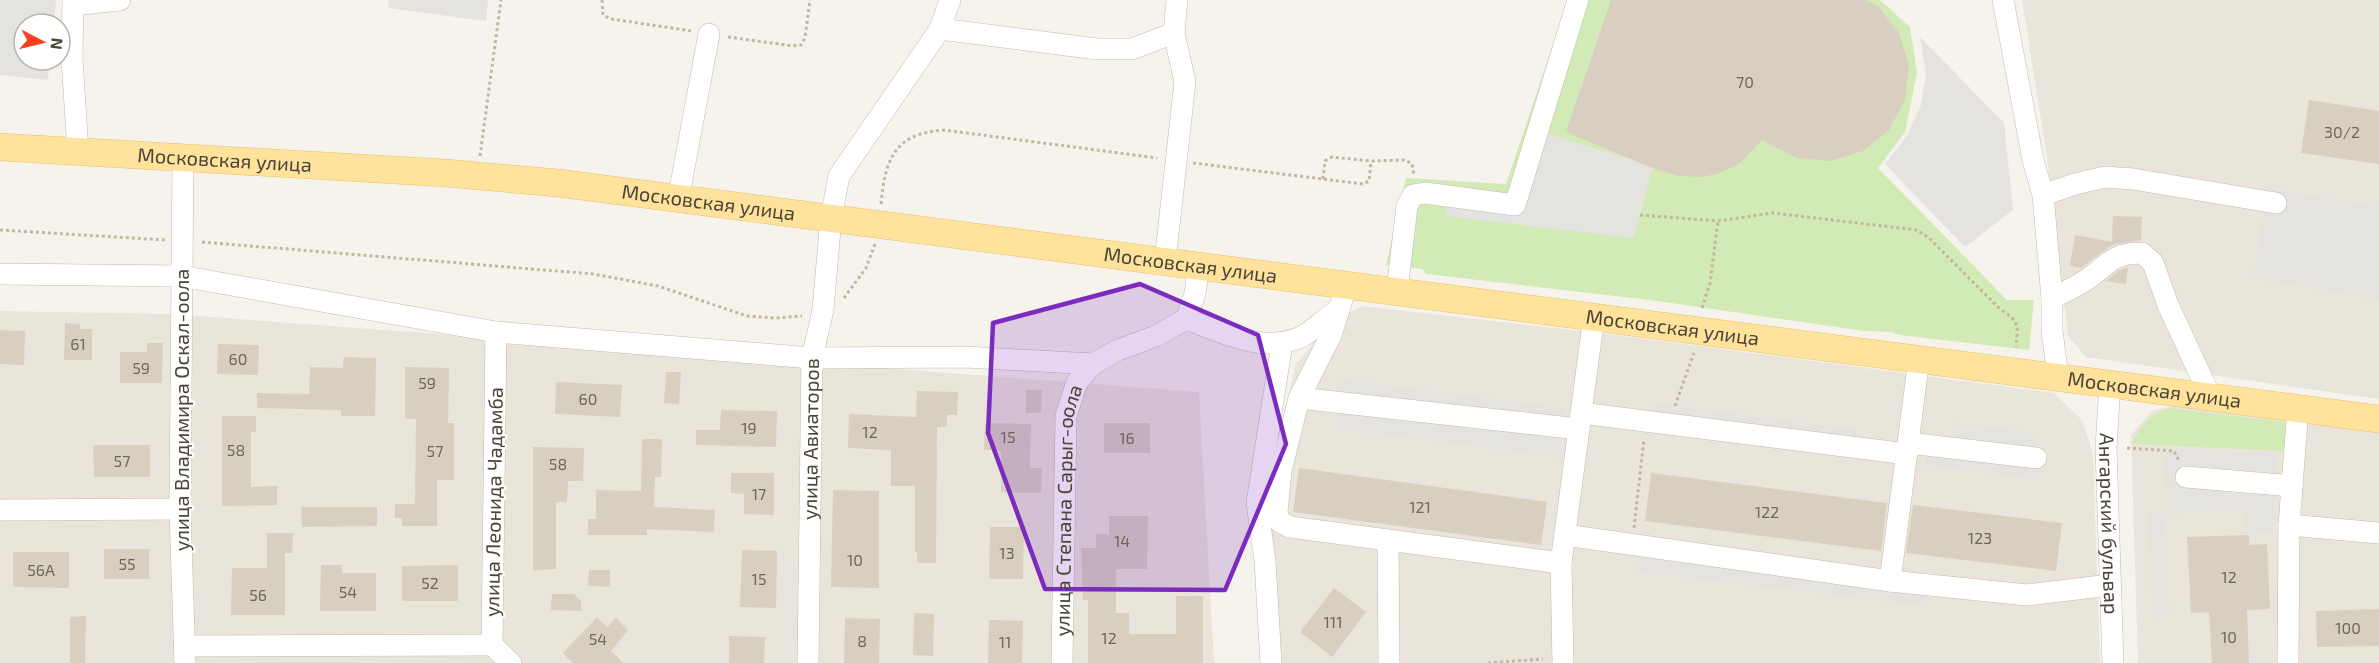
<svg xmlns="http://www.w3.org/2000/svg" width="2379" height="663" font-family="'Exo 2',sans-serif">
	<rect width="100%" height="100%" fill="#f6f3ec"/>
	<g fill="#eae5da">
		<path d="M2022 0H2379V399L2086 357 2068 336 2047 157Z"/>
		<path d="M1362 306 1615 335 2054 393 2082 420 2093 453 2100 663H1282L1272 532V475L1295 365 1330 324Z"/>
		<path d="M0 311 173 314 1199 392 1214 663H0Z"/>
		<path d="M2181 404 2379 431V663H2138L2131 435 2152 411Z"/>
	</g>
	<g fill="#d2eab5">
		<path d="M1568 0H1880L1910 27 1917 73 1905 132 1878 168 2007 300H2034L2029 350 1899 335 1892 332 1864 331 1650 300 1426 274 1422 269 1386 265 1406 178 1506 184Z"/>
		<path d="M2170 408 2283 422 2287 427 2285 451 2132 444C2140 426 2151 413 2170 408Z"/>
	</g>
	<g fill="#e5e3e0">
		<path d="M0 0H56L54 24H24V60H50L48 80 0 75Z"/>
		<path d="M389 0H488L486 21 388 8Z"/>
		<path d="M1920 37 2004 123 2013 210 1965 247 1885 164 1907 136 1921 105 1926 74Z"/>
		<path d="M1544 133 1653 166 1634 238 1446 216 1447 202 1520 211Z"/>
		<path d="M2268 189 2379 207V299L2253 278Z"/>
		<path d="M1343 380 1565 408 1559 457 1337 429Z"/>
		<path d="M1651 402 1857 430 1855 442 1649 414Z"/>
		<path d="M1954 423 2033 433 2039 480 1925 465 1927 449 1950 451Z"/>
		<path d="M2168 448 2275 454 2273 533H2246L2245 510 2167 513 2164 457Z"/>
		<path d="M2148 513H2165L2169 616 2153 617Z"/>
		<path d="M1640 557 1930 591 1928 606 1639 572Z"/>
	</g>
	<g fill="#d8cfc1">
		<path d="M1611 0H1866L1878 6 1899 33 1909 65 1905 100 1889 130 1863 151 1830 161 1796 158 1762 140 1740 163 1720 173 1703 177 1680 176 1657 170 1566 132Z"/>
		<path d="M2309 100 2379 111V164L2301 153Z"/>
		<path d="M2113 216 2142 217 2141 240 2112 245 2081 268 2070 266 2075 235 2112 242Z"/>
		<path d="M2128 267 2126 284 2106 281 2120 270Z"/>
		<path d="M65 323 80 324V329H92V360H64Z"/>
		<path d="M0 330 25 331 24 365 0 364Z"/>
		<path d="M147 343H163L162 383H120V352H147Z"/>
		<path d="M218 344 259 345 258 375 217 374Z"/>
		<path d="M344 357 376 358 375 416H341V410L257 408V393L309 394 310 367 343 368Z"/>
		<path d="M405 367 449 368 448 423H454V480H437V526H402V518H395V504H415L416 419H405Z"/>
		<path d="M666 372H681L679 404 664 403Z"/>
		<path d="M556 382 622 385 620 417 555 414Z"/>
		<path d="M1026 390H1042L1041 413H1026Z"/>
		<path d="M917 391 958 392 957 415H947V427H937L936 563H917V552H915V486H891V450L848 448 849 414 916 417Z"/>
		<path d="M721 410 777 411 776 447 696 445V430H720Z"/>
		<path d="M222 416H256V432H251V487L277 486V505L222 506Z"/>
		<path d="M985 423 1031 424 1030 468H1042L1041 493 1001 492V451L984 450Z"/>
		<rect x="1104" y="423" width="46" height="30"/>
		<path d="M642 439H662L661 477H655L654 507 715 510 714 532 647 529V535H588V519H596V490L641 491Z"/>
		<path d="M93 445H150V477H94Z"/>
		<path d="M533 447 584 448 583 481H568L567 502H556V569L533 570Z"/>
		<path d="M1299 468 1547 502 1541 545 1293 512Z"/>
		<path d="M731 473H774V515L744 514V494L731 493Z"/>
		<path d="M1651 473 1887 503 1881 551 1645 521Z"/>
		<path d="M833 490 879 491V588L831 587Z"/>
		<path d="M1913 505 2062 523 2056 571 1906 553Z"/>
		<path d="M301 507H377V526L302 527Z"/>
		<path d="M1109 516H1148L1147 569H1116V613H1129V634H1176V596H1203V663H1088V600H1083L1081 548H1096V534H1109Z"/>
		<path d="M990 527H1024L1023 579H989Z"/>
		<path d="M267 533H293L292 553H285V615H231L232 568H267Z"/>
		<path d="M2249 535V545L2267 544 2270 609 2247 610 2249 663H2212L2209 612 2191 613 2187 537Z"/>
		<rect x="104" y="549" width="45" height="30"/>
		<path d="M742 550 777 551 776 608 740 607Z"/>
		<path d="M13 552H69V588L13 587Z"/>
		<path d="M321 565H342V573H376V611H320Z"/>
		<path d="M458 565V601H402V566Z"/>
		<path d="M589 570H610V587L588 586Z"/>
		<path d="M1334 588 1366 612 1332 657 1300 632Z"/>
		<path d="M552 594H574L581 601V611L551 610Z"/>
		<path d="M2379 609V646L2317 647 2316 611Z"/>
		<path d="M914 613 934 614 933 656 913 655Z"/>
		<path d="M86 616 85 663H70V617Z"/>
		<path d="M597 617 607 627 616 618 628 630 611 651 623 663H573L563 653Z"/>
		<path d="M845 618 880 619 879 663H844Z"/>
		<path d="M989 620 1023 621 1022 663H988Z"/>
		<path d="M729 636 765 637 764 663H729Z"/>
	</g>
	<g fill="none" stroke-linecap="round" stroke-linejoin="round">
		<defs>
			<g id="minor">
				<path d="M73 0 72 59 78 151"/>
				<path d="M2003 0 2033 160 2043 195 2052 298V331L2058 377"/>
				<path d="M73 5 120 0"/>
				<path d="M940 29 950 0"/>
				<path d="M1174 33 1177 0"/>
				<path d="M183 157 180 509 185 663"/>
				<path d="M2043 195 2075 184 2105 177 2133 179 2276 203"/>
				<path d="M678 200 709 34"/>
				<path d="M0 274 181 276 496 332 812 358 965 357 1093 364 1118 350 1156 336 1186 319 1195 294 1199 264"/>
				<path d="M1347 284 1331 335 1299 398 1281 471 1277 512 1280 522 1290 527 1561 563"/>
				<path d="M1397 291 1407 206 1413 195 1425 193 1515 205 1578 0"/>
				<path d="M2052 298C2065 292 2078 286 2089 278 2111 262 2113 253 2142 253L2153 263 2168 305 2211 398"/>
				<path d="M1186 319C1221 332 1264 354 1301 337 1315 330 1325 317 1339 310"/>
				<path d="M496 332 492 645 511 663"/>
				<path id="s1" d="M2110 384 2106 448 2113 663"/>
				<path d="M1299 398 1579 429"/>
				<path d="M1581 413 1907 454"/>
				<path d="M1909 443 2036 458"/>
				<path d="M2186 477 2292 486"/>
				<path d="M0 510 180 509"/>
				<path d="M2289 525 2379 533"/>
				<path d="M1565 535 1890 581 2027 595 2110 585"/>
				<path d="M1388 540 1389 663"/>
				<path d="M1890 581 1919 359"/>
				<path d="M185 646 492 645"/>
				<path id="s2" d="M808 663 812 358 823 310 831 218 839 176 940 29 1097 49H1132L1174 33 1185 82 1165 261"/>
				<path id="s3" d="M1062 663 1066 416 1077 382 1093 364"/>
				<path d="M1271 663 1265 561 1257 503 1282 343"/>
				<path d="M1563 663 1561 563 1594 316"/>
				<path d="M2288 663 2289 525 2298 408"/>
			</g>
			<g id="major">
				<path id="s4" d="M0 147 445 173 558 183 2379 419"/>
			</g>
		</defs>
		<use href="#minor" stroke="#c2bbae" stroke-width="22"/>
		<use href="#major" stroke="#e6c16a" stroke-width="28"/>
		<g stroke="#c4b79f" stroke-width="3" stroke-dasharray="3 3" stroke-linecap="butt">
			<path d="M602 0 603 15 611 19 692 31"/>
			<path d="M728 37 793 46 801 45 805 38 810 0"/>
			<path d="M480 156 501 0"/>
			<path d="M1193 163 1363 184 1369 181 1371 161"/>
			<path d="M1323 179 1325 161 1332 157 1371 161 1405 160 1412 164 1414 175"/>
			<path d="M881 204C885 159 895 133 944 130L1157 158"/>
			<path d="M1640 215 1718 221 1773 213 1917 230 1929 238 2001 310C2020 322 2018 325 2016 347"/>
			<path d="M0 230 165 240"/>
			<path d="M202 242 593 274 658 286 747 316 775 318 802 316"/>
			<path d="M844 298 866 268 875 244"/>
			<path d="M1702 308 1710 283 1718 221"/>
			<path d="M1675 406 1694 353"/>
			<path d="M2127 448 2174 451 2179 461"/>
			<path d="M1634 528 1644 439"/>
			<path d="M1488 663 1543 659"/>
		</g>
		<use href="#minor" stroke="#fff" stroke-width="21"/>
		<use href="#major" stroke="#ffe39c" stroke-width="27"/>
	</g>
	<path fill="#7b2cbf" fill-opacity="0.2" stroke="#7b2cbf" stroke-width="4.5" stroke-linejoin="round" d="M1140 284 1258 335 1286 444 1225 590 1045 589 988 433 993 323Z"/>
	<g text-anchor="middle" stroke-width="4.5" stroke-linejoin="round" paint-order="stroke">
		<g font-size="16" fill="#6e675b">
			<text x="1745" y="88">70</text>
			<text x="2342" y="138">30/2</text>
			<text x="78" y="350">61</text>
			<text x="238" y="365">60</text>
			<text x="141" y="374">59</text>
			<text x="427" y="389">59</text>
			<text x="588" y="405">60</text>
			<text x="749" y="434">19</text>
			<text x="870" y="438">12</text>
			<text x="1008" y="443">15</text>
			<text x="1127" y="444">16</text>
			<text x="236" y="456">58</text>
			<text x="435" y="457">57</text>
			<text x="122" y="467">57</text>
			<text x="558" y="470">58</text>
			<text x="759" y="500">17</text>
			<text x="1420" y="513">121</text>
			<text x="1767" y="518">122</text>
			<text x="1980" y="544">123</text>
			<text x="1122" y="547">14</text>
			<text x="1007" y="559">13</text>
			<text x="855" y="566">10</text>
			<text x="127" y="570">55</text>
			<text x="41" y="576">56А</text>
			<text x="2229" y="583">12</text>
			<text x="759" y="585">15</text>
			<text x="430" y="589">52</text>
			<text x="348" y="598">54</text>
			<text x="258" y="601">56</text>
			<text x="1333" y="628">111</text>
			<text x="2348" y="634">100</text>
			<text x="2229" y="643">10</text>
			<text x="1109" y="644">12</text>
			<text x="598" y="645">54</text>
			<text x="862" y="647">8</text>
			<text x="1005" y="648">11</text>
		</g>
		<g font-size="20" fill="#4b4439" stroke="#fff">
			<text dy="7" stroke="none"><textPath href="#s4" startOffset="225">Московская улица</textPath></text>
			<text dy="7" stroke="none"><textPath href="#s4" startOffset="711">Московская улица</textPath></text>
			<text dy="7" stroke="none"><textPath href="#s4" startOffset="1197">Московская улица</textPath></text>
			<text dy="7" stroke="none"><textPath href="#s4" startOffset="1683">Московская улица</textPath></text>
			<text dy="7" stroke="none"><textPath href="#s4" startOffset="2169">Московская улица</textPath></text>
			<text transform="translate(182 410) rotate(-90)" y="7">улица Владимира Оскал-оола</text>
			<text dy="7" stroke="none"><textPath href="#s2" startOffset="224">улица Авиаторов</textPath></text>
			<text transform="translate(494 502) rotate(-89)" y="7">улица Леонида Чадамба</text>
			<text dy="7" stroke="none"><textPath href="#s3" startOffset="153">улица Степана Сарыг-оола</textPath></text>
			<text dy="7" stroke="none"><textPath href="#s1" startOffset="140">Ангарский бульвар</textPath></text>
		</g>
	</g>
	<g transform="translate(42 42) rotate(97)"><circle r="28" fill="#ffffff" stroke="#b7b4b0" stroke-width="1.5"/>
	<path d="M0-4.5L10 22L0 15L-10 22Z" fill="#fc3f1d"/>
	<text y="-9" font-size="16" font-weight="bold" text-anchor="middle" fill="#4b4439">N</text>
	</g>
</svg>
